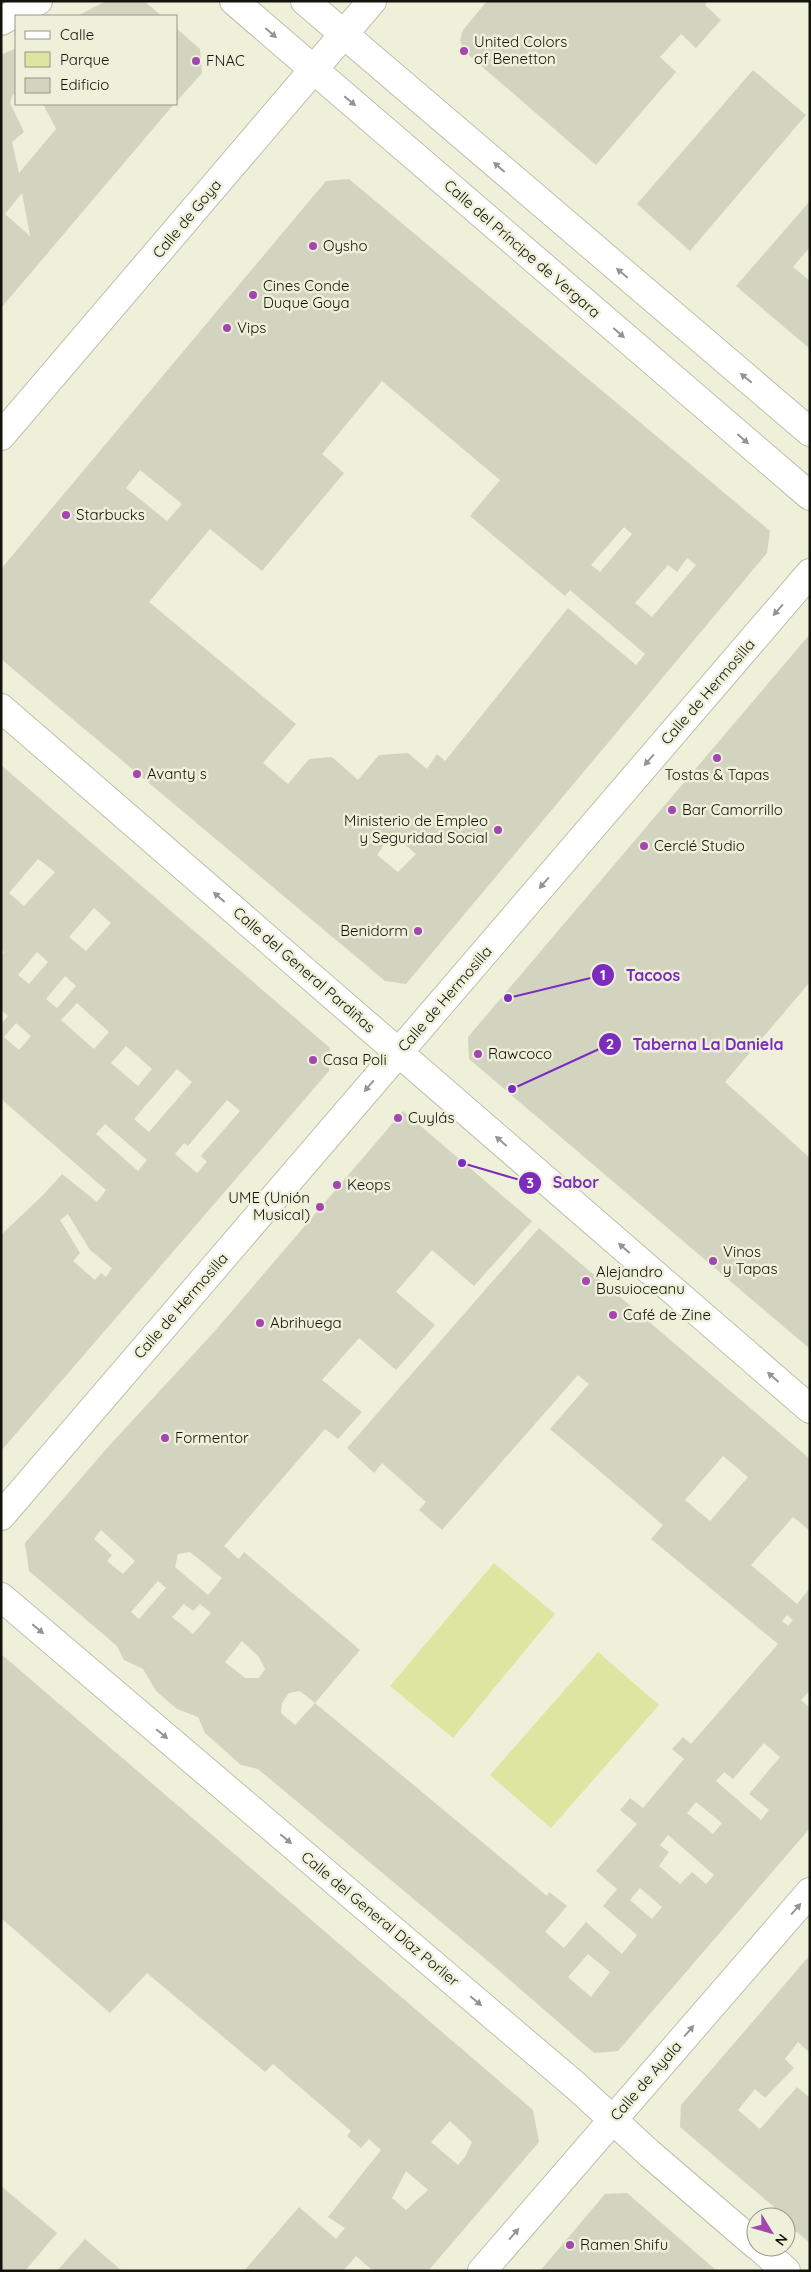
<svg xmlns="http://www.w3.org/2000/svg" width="811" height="2272" font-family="Quicksand,sans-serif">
	<rect width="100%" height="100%" fill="#eef0da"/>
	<g fill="#dee5a0">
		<path d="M494 1563 555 1614 453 1738 390 1686Z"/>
		<path d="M598 1652 659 1705 551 1828 490 1775Z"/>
	</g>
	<g fill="#d2d4bf" fill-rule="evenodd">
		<path d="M106 1H144L162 16H77Z"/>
		<path d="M487 1H708L705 5 721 20 696 48 681 34 660 57 676 72 596 165 464 51 460 40 463 30Z"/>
		<path d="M176 28 200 49 202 73 176 102Z"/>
		<path d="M16 48V95L13 94 10 103 24 132 12 142 19 173 56 129 43 104H174L1 308V55ZM22 193 30 236 5 214Z"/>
		<path d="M753 70 806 115 690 251 637 204Z"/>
		<path d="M349 179 770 531 767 553 406 984 385 981 1 659V569L326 181ZM382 381 500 480 470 516 565 596 570 590 645 654 636 665 568 608 445 761 437 754 427 769 408 753 379 755 358 780 332 757 309 759 288 784 263 763 296 724 149 602 210 529 262 571 344 473 322 454ZM140 470 182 504 167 521 126 488ZM624 527 632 534 600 572 591 565ZM687 558 696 565 652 617 635 603 668 565 677 572ZM392 833 416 854 398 872 377 855Z"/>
		<path d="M810 201V247L793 267 810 281V349L736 286Z"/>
		<path d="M810 634V982L725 1082 810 1158V1349L469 1059 468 1037Z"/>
		<path d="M1 765 330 1048 329 1071 1 1451V1235L44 1194 62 1174 97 1202 106 1190 1 1099V1024L8 1016 1 1010V955L4 952 1 950ZM38 859 55 872 24 906 9 893ZM94 908 111 923 86 951 69 937ZM37 952 48 962 29 984 18 975ZM65 976 76 986 57 1008 46 999ZM77 1003 109 1032 94 1049 61 1020ZM16 1023 31 1036 19 1050 4 1037ZM126 1046 152 1069 138 1086 111 1063ZM177 1069 192 1082 149 1132 134 1119ZM227 1100 240 1111 201 1156 207 1162 197 1173 175 1154 184 1143 188 1146ZM105 1124 147 1160 138 1171 96 1134ZM68 1214 90 1250 112 1268 106 1277 101 1273 95 1280 73 1261 80 1253 60 1220Z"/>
		<path d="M403 1111 532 1221 474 1286 432 1250 396 1292 435 1325 396 1370 359 1338 322 1380 362 1412 338 1439 325 1429 224 1546 239 1559 244 1552 360 1650 315 1703 300 1691 289 1693 282 1703 281 1713 295 1725 315 1703 547 1896 549 1892 567 1906 545 1932 564 1948 586 1922 622 1954 637 1935 603 1906 617 1889 596 1871 637 1824 620 1810 630 1798 643 1808 684 1759 672 1749 683 1737 691 1744 778 1644 651 1539 663 1525 550 1429 589 1384 578 1375 442 1530 419 1510 426 1502 382 1463 374 1473 347 1448 539 1228 810 1459V1531L793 1517 751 1565 797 1604 810 1588V1690L801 1700 810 1708V1828L618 2051 594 2053 489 1962 258 1769 241 1765 205 1733 198 1717 177 1709 156 1691 143 1669 124 1660 117 1646 29 1571 25 1543 108 1447 214 1332ZM723 1456 748 1477 710 1521 685 1500ZM101 1530 135 1561 123 1574 107 1561 112 1555 94 1539ZM190 1552 222 1578 208 1595 175 1567 178 1554ZM158 1581 166 1588 139 1619 131 1612ZM184 1604 193 1611 200 1604 211 1613 193 1634 172 1617ZM787 1615 793 1620 788 1626 782 1621ZM242 1641 259 1657 265 1669 259 1678H245L225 1662ZM764 1743 780 1757 749 1794 769 1810 761 1820 716 1781 724 1772 733 1779ZM696 1802 722 1823 713 1834 687 1813ZM668 1835 714 1875 706 1884 692 1872 680 1884 659 1866 669 1852 660 1845ZM640 1888 662 1907 652 1919 630 1900ZM588 1954 610 1972 591 1997 568 1977Z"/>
		<path d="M1 1654 533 2110 539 2142 428 2271H373L356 2256 343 2271H244L299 2207 336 2239 345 2228 328 2217 381 2150 369 2139 361 2148 347 2136 351 2131 273 2064 265 2072 147 1973 110 2013 1 1918V1829L3 1827 1 1825ZM450 2121 472 2142 465 2157 458 2165 431 2142ZM406 2171 428 2190 406 2210 392 2198Z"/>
		<path d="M810 1955V2053L798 2042 785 2059 794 2068 765 2098 755 2089 738 2110 760 2129 797 2087 810 2098V2243L794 2230V2224L680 2127 681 2105Z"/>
		<path d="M1 2186 57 2233 25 2271H1Z"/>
		<path d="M627 2193 717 2271H540L605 2194Z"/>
		<path d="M85 2239 122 2271H57Z"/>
	</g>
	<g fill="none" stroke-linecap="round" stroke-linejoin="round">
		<defs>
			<g id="street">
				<path d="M1 21 38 1"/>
				<path d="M1 708 810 1409"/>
				<path d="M1 1516 810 573"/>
				<path d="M1 1597 576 2086 650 2154 756 2245"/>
				<path d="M759 2247 786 2271"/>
				<path d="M482 2271 810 1892"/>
			</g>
			<g id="secondary">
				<path d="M234 1 810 496"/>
				<path d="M305 1 810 432"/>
			</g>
			<path id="primary" d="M1 436 372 1"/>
		</defs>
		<use href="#street" stroke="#bdc0ab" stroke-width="30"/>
		<use href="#secondary" stroke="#bdc0ab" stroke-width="30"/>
		<use href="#primary" stroke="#bdc0ab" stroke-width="30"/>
		<use href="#street" stroke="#fff" stroke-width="28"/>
		<use href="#secondary" stroke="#fff" stroke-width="28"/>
		<use href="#primary" stroke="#fff" stroke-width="28"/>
	</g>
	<defs><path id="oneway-solid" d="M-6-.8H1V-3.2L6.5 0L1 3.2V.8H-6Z" transform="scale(1.25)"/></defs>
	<g fill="#949591">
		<use href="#oneway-solid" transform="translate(271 33) rotate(41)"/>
		<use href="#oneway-solid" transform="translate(350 101) rotate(40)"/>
		<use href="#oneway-solid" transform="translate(499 167) rotate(-139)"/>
		<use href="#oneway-solid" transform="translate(622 273) rotate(-140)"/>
		<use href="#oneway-solid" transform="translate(619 333) rotate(41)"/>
		<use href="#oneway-solid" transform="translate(746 378) rotate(-140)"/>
		<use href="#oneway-solid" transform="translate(743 439) rotate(41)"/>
		<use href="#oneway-solid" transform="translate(778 610) rotate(131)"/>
		<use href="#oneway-solid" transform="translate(649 760) rotate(131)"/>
		<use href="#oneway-solid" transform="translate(544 883) rotate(131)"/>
		<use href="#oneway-solid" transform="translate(219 897) rotate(-139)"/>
		<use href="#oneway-solid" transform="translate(369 1086) rotate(131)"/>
		<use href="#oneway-solid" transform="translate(501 1141) rotate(-139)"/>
		<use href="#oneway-solid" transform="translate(624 1248) rotate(-139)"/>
		<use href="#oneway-solid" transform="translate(773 1377) rotate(-139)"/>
		<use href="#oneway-solid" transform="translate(38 1629) rotate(40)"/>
		<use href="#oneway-solid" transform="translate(162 1734) rotate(40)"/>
		<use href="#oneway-solid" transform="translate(286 1839) rotate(40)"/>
		<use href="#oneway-solid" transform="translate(796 1909) rotate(-49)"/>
		<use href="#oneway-solid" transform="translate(476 2001) rotate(40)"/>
		<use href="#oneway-solid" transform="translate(689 2031) rotate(-49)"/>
		<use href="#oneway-solid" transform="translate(514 2234) rotate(-49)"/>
	</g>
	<g fill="#a346b0" stroke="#eef0da" stroke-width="2">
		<circle cx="464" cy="51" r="5"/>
		<circle cx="196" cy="61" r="5"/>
		<circle cx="313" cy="246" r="5"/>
		<circle cx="253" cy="295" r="5"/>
		<circle cx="227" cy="328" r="5"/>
		<circle cx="66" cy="515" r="5"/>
		<circle cx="717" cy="758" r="5"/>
		<circle cx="137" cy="774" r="5"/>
		<circle cx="672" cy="810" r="5"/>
		<circle cx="498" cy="830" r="5"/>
		<circle cx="644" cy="846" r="5"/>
		<circle cx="418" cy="931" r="5"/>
		<circle cx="478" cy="1054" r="5"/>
		<circle cx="313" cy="1060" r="5"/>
		<circle cx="398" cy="1118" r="5"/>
		<circle cx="337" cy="1185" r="5"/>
		<circle cx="320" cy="1207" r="5"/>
		<circle cx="713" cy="1261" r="5"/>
		<circle cx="586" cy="1281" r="5"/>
		<circle cx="613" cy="1315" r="5"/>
		<circle cx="260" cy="1323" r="5"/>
		<circle cx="165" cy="1438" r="5"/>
		<circle cx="570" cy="2245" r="5"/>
	</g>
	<g text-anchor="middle" stroke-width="5" stroke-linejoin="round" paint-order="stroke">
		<g font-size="15" fill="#12130b" stroke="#eef0da" text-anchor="start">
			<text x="474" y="47">United Colors<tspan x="474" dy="17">of Benetton</tspan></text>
			<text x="206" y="66">FNAC</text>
			<text x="323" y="251">Oysho</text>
			<text x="263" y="291">Cines Conde<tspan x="263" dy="17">Duque Goya</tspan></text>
			<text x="237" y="333">Vips</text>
			<text x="76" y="520">Starbucks</text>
			<text x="147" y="779">Avanty s</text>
			<text x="717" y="780" text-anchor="middle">Tostas &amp; Tapas</text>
			<text x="682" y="815">Bar Camorrillo</text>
			<text x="488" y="826" text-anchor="end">Ministerio de Empleo<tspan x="488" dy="17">y Seguridad Social</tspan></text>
			<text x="654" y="851">Cerclé Studio</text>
			<text x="408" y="936" text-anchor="end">Benidorm</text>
			<text x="488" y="1059">Rawcoco</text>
			<text x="323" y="1065">Casa Poli</text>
			<text x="408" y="1123">Cuylás</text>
			<text x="347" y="1190">Keops</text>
			<text x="310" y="1203" text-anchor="end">UME (Unión<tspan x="310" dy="17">Musical)</tspan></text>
			<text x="723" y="1257">Vinos<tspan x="723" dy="17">y Tapas</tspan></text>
			<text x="596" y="1277">Alejandro<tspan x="596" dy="17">Busuioceanu</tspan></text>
			<text x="623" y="1320">Café de Zine</text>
			<text x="270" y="1328">Abrihuega</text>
			<text x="175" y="1443">Formentor</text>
			<text x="580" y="2250">Ramen Shifu</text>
		</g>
		<g font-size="15" fill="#12130b" stroke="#eef0da">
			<text transform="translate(187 219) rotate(-50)" y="5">Calle de Goya</text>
			<text transform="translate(522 249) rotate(41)" y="5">Calle del Príncipe de Vergara</text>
			<text transform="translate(708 692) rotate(-49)" y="5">Calle de Hermosilla</text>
			<text transform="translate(304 970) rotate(41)" y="5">Calle del General Pardiñas</text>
			<text transform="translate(445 999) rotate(-49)" y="5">Calle de Hermosilla</text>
			<text transform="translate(181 1306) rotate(-49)" y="5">Calle de Hermosilla</text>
			<text transform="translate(380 1919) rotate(40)" y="5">Calle del General Díaz Porlier</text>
			<text transform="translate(646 2081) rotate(-49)" y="5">Calle de Ayala</text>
		</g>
	</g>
	<path fill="none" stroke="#7b2cbf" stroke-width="2" d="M508 998L603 975M512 1089L610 1044M462 1163L530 1183"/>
	<g fill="#7b2cbf" stroke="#eef0da" stroke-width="2">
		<circle cx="508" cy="998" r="5"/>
		<circle cx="512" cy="1089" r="5"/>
		<circle cx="462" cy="1163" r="5"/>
		<circle cx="603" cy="975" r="12"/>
		<circle cx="610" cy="1044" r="12"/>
		<circle cx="530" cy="1183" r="12"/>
	</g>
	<g font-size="15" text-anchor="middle" font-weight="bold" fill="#fff">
		<text x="603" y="980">1</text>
		<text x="610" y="1049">2</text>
		<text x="530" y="1188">3</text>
	</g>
	<g font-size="16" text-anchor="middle" font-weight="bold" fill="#7b2cbf" stroke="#eef0da" stroke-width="5" stroke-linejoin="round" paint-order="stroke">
		<text x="653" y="981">Tacoos</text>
		<text x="708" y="1050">Taberna La Daniela</text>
		<text x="576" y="1188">Sabor</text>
	</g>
	<rect width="811" height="2272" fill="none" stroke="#12130b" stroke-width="5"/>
	<rect x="15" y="15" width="162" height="90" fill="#eef0da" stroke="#969887"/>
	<rect x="25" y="31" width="25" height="8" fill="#ffffff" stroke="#969887"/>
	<text x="60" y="40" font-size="15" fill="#12130b">Calle</text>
	<rect x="25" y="52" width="25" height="15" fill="#dee5a0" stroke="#969887"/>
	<text x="60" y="65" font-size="15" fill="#12130b">Parque</text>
	<rect x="25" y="78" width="25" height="15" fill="#d2d4bf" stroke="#969887"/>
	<text x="60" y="90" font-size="15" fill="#12130b">Edificio</text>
	<g transform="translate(771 2232) rotate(127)"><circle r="24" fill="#eef0da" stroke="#969887"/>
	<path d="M0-4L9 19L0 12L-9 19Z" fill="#a346b0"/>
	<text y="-8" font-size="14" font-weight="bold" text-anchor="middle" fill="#12130b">N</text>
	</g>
</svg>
